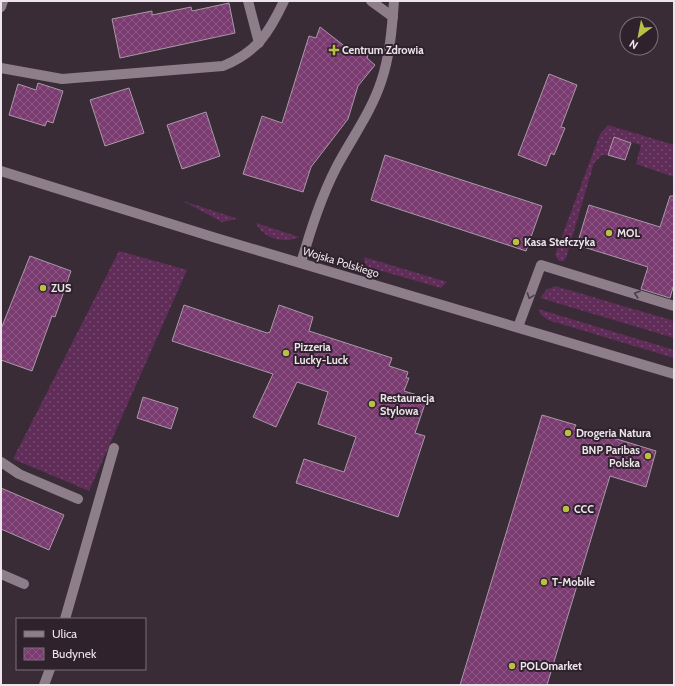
<svg xmlns="http://www.w3.org/2000/svg" width="675" height="686" font-family="Cabin,sans-serif">
	<defs>
		<pattern id="grass-dots" width="8" height="8" patternUnits="userSpaceOnUse"><rect width="8" height="8" fill="#5f2d58"/><path d="M2 2h.1M6 6h.1" fill="none" stroke="#764b70" stroke-width="1.8" stroke-linecap="round"/></pattern>
		<pattern id="building-cross-hatch" width="8" height="8" patternUnits="userSpaceOnUse"><rect width="8" height="8" fill="#793b70"/><path d="M0 0l8 8M0 8l8-8" fill="none" stroke="#8c5785"/></pattern>
	</defs>
	<rect width="100%" height="100%" fill="#392c37"/>
	<g fill="url(#grass-dots)">
		<path d="M608 125 674 145V177L636 164 641 145 614 137 608 155H602L594 163 566 258 564 261H559L555 255 600 134Z"/>
		<path d="M183 201 238 219 222 222Z"/>
		<path d="M256 223 299 237C283 244 264 239 256 223Z"/>
		<path d="M119 251 187 270 89 491 13 459Z"/>
		<path d="M364 257 447 282 441 288 368 267 365 263Z"/>
		<path d="M555 286 671 320 674 322V338L540 298 546 290Z"/>
		<path d="M538 309 674 350V358L548 320 541 315Z"/>
	</g>
	<g fill="url(#building-cross-hatch)" stroke="#a999a6">
		<path d="M229 3 235 33 120 58 112 19 152 11V15L191 7 192 11Z"/>
		<path d="M320 27 347 48 368 54 367 58 375 65 358 86 348 119 311 167 303 192 243 174 262 116 282 123 309 36 316 38Z"/>
		<path d="M549 74 577 85 561 127 565 128 554 155 551 153 546 166 518 155Z"/>
		<path d="M38 83 63 91 53 123 47 121 45 126 9 115 18 84 36 90Z"/>
		<path d="M129 88 144 133 105 146 90 100Z"/>
		<path d="M206 112 220 156 182 169 167 125Z"/>
		<path d="M614 137 631 143 625 160 608 155Z"/>
		<path d="M385 155 542 206 526 251 371 200Z"/>
		<path d="M670 196H674V284L670 298 641 289 648 267 577 245 589 205 660 227Z"/>
		<path d="M30 256 71 271 55 317 52 316 32 371 1 360V329Z"/>
		<path d="M184 305 267 333 270 332 279 305 313 317 309 331 392 358 389 366 408 372 406 378H409L404 391 427 398 415 433 425 436 398 517 296 483 304 459 344 472 356 437 318 424 328 392 297 382 276 427 253 417 273 374 172 341Z"/>
		<path d="M143 397 178 408 171 429 137 418Z"/>
		<path d="M542 415 576 425 574 429 606 439 607 436 656 451 646 487 610 476 547 685H460Z"/>
		<path d="M1 488 64 515 49 550 1 529Z"/>
	</g>
	<g fill="none" stroke-linecap="round" stroke-linejoin="round">
		<g stroke="#8d7e8a" stroke-width="10">
			<path d="M248 1 259 43"/>
			<path d="M371 1 393 17"/>
			<path d="M1 7 3 1"/>
			<path d="M1 68 62 79 223 66C257 52 269 33 284 1"/>
			<path d="M1 171 216 238 674 374"/>
			<path d="M301 263C311 229 321 197 337 166 352 138 371 112 381 82 390 56 392 28 394 1"/>
			<path d="M518 327 541 265 674 306"/>
			<path d="M1 462 19 474 78 499"/>
			<path d="M1 574 24 584"/>
			<path d="M65 619 114 448"/>
			<path d="M44 685 50 669"/>
		</g>
	</g>
	<defs><path id="oneway-chevron" d="M-2-3.5L2.5 0L-2 3.5" fill="none" stroke-width="1.6" stroke-linecap="round" stroke-linejoin="round"/></defs>
	<g stroke="#4b3e49">
		<use href="#oneway-chevron" transform="translate(637 294) rotate(-163)"/>
		<use href="#oneway-chevron" transform="translate(530 296) rotate(110)"/>
	</g>
	<g fill="#bbc044" stroke="#2f222d" stroke-width="1.5">
		<path d="M332 44h4v4h4v4h-4v4h-4v-4h-4v-4h4z"/>
		<circle cx="609" cy="233" r="4"/>
		<circle cx="516" cy="242" r="4"/>
		<circle cx="43" cy="288" r="4"/>
		<circle cx="286" cy="353" r="4"/>
		<circle cx="372" cy="404" r="4"/>
		<circle cx="568" cy="433" r="4"/>
		<circle cx="648" cy="456" r="4"/>
		<circle cx="566" cy="509" r="4"/>
		<circle cx="544" cy="582" r="4"/>
		<circle cx="512" cy="666" r="4"/>
	</g>
	<g text-anchor="middle" stroke-width="4" stroke-linejoin="round" paint-order="stroke">
		<g font-size="11" font-weight="bold" fill="#ede5ec" stroke="#2f222d" text-anchor="start">
			<text x="342" y="54">Centrum Zdrowia</text>
			<text x="617" y="237">MOL</text>
			<text x="524" y="246">Kasa Stefczyka</text>
			<text x="51" y="292">ZUS</text>
			<text x="294" y="351">Pizzeria<tspan x="294" dy="13">Lucky-Luck</tspan></text>
			<text x="380" y="402">Restauracja<tspan x="380" dy="13">Stylowa</tspan></text>
			<text x="576" y="437">Drogeria Natura</text>
			<text x="640" y="454" text-anchor="end">BNP Paribas<tspan x="640" dy="13">Polska</tspan></text>
			<text x="574" y="513">CCC</text>
			<text x="552" y="586">T-Mobile</text>
			<text x="520" y="670">POLOmarket</text>
		</g>
		<g font-size="11" fill="#ede5ec" stroke="#2f222d">
			<text transform="translate(341 262) rotate(17)" y="4">Wojska Polskiego</text>
		</g>
	</g>
	<rect width="675" height="686" fill="none" stroke="#ede5ec" stroke-width="4"/>
	<rect x="16" y="618" width="130" height="52" fill="#2f222d" stroke="#7b7079"/>
	<rect x="24" y="631" width="20" height="6" fill="#8d7e8a" stroke="#7b7079"/>
	<text x="52" y="638" font-size="12" fill="#ede5ec">Ulica</text>
	<rect x="24" y="648" width="20" height="12" fill="url(#building-cross-hatch)" stroke="#7b7079"/>
	<text x="52" y="658" font-size="12" fill="#ede5ec">Budynek</text>
	<g transform="translate(639 36) rotate(212)"><circle r="19" fill="#2f222d" stroke="#7b7079"/>
	<path d="M0-3L7 15L0 10L-7 15Z" fill="#bbc044"/>
	<text y="-6" font-size="11" font-weight="bold" text-anchor="middle" fill="#ede5ec">N</text>
	</g>
</svg>
